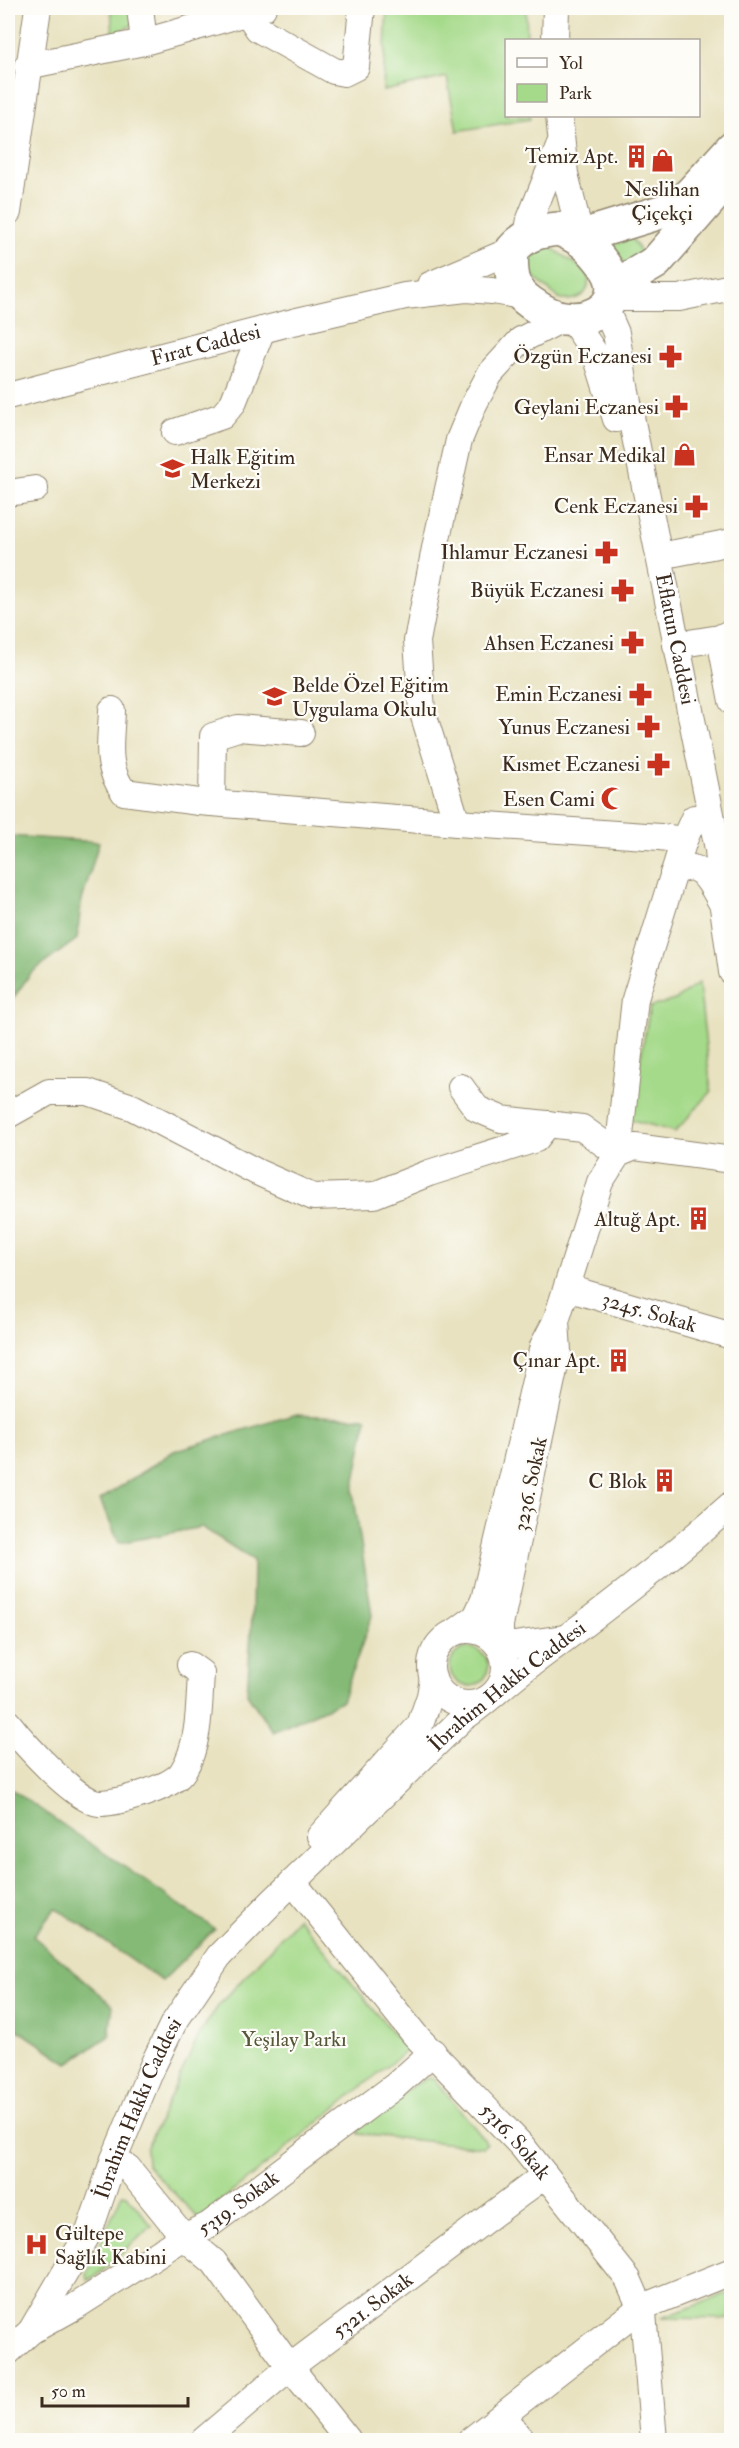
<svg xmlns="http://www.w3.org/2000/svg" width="739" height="2448" font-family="'IM FELL Double Pica',serif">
	<rect width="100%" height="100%" fill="#fdfcf7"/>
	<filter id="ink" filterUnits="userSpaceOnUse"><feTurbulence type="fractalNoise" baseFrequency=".0167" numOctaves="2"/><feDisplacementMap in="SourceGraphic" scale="12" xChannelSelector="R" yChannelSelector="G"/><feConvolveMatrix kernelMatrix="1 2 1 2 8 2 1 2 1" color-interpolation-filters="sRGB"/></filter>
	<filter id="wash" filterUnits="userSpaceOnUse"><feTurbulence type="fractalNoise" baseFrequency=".008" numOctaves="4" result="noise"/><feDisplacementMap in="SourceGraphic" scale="24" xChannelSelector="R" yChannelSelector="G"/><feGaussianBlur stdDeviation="1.35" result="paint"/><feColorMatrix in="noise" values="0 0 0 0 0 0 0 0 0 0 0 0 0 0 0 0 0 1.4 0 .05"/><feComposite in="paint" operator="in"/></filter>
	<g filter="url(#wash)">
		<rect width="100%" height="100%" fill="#e8e2c0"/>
		<g fill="#a5da8a" stroke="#708254" stroke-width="1.5">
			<path d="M111 8H132L133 25 113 34Z"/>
			<path d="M387 8H526L527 40H506V116H530V119L457 131 447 77 383 91Z"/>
			<path d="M625 229 642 253 625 266 612 243Z"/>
			<path d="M546 244 587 272C593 293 580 301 561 300L529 273 525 256Z"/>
			<path d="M699 983 711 1092 675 1132 629 1119 650 1007 675 1000Z"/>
			<circle cx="469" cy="1667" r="19"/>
			<path d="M298 1918 407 2050 199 2219 147 2165 146 2149 201 2031 219 2005Z"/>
			<path d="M428 2078 434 2079 485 2140 486 2144 483 2147 359 2134 358 2129 413 2086Z"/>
			<path d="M122 2194 127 2195 152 2226 94 2278 88 2280 87 2274Z"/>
			<path d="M731 2292V2319L662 2318Z"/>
		</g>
		<g fill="#84ba76" stroke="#60724a" stroke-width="1.5">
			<path d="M8 836 99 842 81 904 77 939 30 974 8 1006Z"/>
			<path d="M293 1415 367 1418 353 1491 372 1616 342 1701 273 1732 247 1694 252 1616 253 1560 202 1527 119 1543 100 1500 174 1451Z"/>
			<path d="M8 1787 215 1929 162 1981 56 1908 33 1936 113 2005 109 2036 68 2063 8 2023Z"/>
		</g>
	</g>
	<g filter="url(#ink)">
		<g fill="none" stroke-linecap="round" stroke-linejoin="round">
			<defs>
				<g id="minor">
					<path d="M140 8 144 42"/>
					<path d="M247 12 258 29 334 71 344 73 356 67 362 8"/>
					<path d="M555 40 556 8"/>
					<path d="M27 66 144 42 263 8"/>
					<path d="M559 116 565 174 577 222 573 235"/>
					<path d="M8 212 38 8"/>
					<path d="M527 236 530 219 559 147"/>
					<path d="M430 285 512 250"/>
					<path d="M612 298H679L732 287"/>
					<path id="s1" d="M605 308 616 333 626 392 718 849 722 900 732 972"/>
					<path d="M571 318 596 355 616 419"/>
					<path id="s2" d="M8 396 293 322 405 296 466 289 492 291 522 296"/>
					<path d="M175 432 222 416 233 403 262 330"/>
					<path d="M8 493 35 489"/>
					<path d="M660 556 732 542"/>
					<path d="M720 638 732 701"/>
					<path d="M676 645 720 638 732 632"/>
					<path d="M112 710C111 742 104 765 124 792L199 802 457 823 660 837 684 840"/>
					<path d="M212 803 213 736 238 728 301 733"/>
					<path d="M457 823 422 710 417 641 436 543 459 440 474 404 490 374 521 340 564 318"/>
					<path d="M673 874C698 855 710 882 721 902"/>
					<path d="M461 1087 477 1109 501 1119 582 1128 618 1154"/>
					<path d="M8 1115 49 1092H88L132 1107 257 1172 313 1197 374 1195 429 1173 536 1139 548 1124"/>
					<path d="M618 1154 635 999 684 840 694 818"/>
					<path id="s3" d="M567 1288 732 1336"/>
					<path d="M556 1321 600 1182 618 1154 635 1147 732 1160"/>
					<circle cx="468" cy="1667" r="37"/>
					<path d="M457 1631 476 1617 484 1600 543 1346 556 1321 558 1351 500 1625V1647L564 1638"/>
					<path d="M8 1723C23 1742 75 1801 99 1803 115 1803 134 1797 148 1792 159 1788 177 1781 183 1771 200 1744 199 1704 201 1673L190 1665"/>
					<path d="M320 1836 420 1725 430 1696 433 1678"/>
					<path id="s4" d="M293 1882 415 2035 522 2146 628 2279 643 2313 654 2440"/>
					<path d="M114 2159 128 2168 184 2237 214 2262 290 2367 348 2440"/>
					<path id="s5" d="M31 2331 76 2306 184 2237 209 2225 395 2086 433 2052"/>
					<path id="s6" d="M8 2352 31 2331 89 2232 114 2159 153 2065 173 2024 219 1956 272 1902 463 1718C486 1703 505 1683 527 1667 597 1615 667 1562 732 1504"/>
					<path d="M503 2415 522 2440"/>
					<path id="s7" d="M204 2440 290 2367 545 2175"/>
					<path d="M471 2440 640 2308 732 2271"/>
				</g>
				<g id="major">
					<path d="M559 229C581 238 590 246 604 265 628 298 599 323 564 318 552 317 541 310 531 303 524 298 516 291 514 282 511 272 511 261 512 250 526 234 538 231 559 229Z"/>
					<path d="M579 237 674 208 691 193 732 148"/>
					<path d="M614 287 656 262 715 194"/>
				</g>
			</defs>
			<use href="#minor" stroke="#92866f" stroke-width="28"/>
			<use href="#major" stroke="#92866f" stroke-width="36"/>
			<use href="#minor" stroke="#fff" stroke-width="26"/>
			<use href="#major" stroke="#fff" stroke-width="33"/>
		</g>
	</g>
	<defs>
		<symbol id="building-bare" viewBox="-9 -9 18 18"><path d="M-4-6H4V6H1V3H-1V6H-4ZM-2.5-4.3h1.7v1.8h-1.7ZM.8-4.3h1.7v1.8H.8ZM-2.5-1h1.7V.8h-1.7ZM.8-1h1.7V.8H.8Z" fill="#c8321e" stroke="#fdfcf7" stroke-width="2.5" paint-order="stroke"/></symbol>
		<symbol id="shop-bare" viewBox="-9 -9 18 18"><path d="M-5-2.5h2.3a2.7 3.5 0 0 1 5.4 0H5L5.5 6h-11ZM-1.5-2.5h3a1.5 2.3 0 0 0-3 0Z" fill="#c8321e" stroke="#fdfcf7" stroke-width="2.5" paint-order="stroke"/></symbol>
		<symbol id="pharmacy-bare" viewBox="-9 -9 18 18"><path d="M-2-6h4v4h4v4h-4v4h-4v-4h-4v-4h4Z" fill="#c8321e" stroke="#fdfcf7" stroke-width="2.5" paint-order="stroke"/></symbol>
		<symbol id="school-bare" viewBox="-9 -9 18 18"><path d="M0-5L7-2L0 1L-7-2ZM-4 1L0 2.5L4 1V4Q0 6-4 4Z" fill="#c8321e" stroke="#fdfcf7" stroke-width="2.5" paint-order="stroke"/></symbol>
		<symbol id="mosque-bare" viewBox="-9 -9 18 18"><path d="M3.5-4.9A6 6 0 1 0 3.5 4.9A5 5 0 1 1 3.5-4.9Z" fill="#c8321e" stroke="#fdfcf7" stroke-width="2.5" paint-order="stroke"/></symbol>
		<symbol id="hospital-bare" viewBox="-9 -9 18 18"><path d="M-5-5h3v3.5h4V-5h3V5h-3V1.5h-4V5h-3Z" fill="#c8321e" stroke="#fdfcf7" stroke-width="2.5" paint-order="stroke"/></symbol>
	</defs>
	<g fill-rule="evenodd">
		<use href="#building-bare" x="620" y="140" width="33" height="33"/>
		<use href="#shop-bare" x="646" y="144" width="33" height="33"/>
		<use href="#pharmacy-bare" x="654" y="340" width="33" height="33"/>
		<use href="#pharmacy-bare" x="660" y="390" width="33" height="33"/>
		<use href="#shop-bare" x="668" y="438" width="33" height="33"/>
		<use href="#school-bare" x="156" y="452" width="33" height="33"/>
		<use href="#pharmacy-bare" x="680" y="490" width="33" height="33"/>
		<use href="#pharmacy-bare" x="590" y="536" width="33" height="33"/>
		<use href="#pharmacy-bare" x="606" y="574" width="33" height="33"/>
		<use href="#pharmacy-bare" x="616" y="626" width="33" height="33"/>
		<use href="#pharmacy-bare" x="624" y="678" width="33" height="33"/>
		<use href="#school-bare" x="258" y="680" width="33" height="33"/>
		<use href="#pharmacy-bare" x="632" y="710" width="33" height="33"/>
		<use href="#pharmacy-bare" x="642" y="748" width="33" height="33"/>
		<use href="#mosque-bare" x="596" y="782" width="33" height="33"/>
		<use href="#building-bare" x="682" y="1202" width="33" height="33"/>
		<use href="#building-bare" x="602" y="1344" width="33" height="33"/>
		<use href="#building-bare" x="648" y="1464" width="33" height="33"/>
		<use href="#hospital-bare" x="20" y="2228" width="33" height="33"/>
	</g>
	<g text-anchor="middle" stroke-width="4.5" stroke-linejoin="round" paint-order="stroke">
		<g font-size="21" fill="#3b2a1e" stroke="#fdfcf7" text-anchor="end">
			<text x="618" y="163">Temiz Apt.</text>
			<text x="662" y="196" text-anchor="middle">Neslihan<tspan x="662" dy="24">Çiçekçi</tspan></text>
			<text x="652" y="363">Özgün Eczanesi</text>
			<text x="659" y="414">Geylani Eczanesi</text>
			<text x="666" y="462">Ensar Medikal</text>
			<text x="190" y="464" text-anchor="start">Halk Eğitim<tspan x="190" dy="24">Merkezi</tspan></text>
			<text x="678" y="513">Cenk Eczanesi</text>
			<text x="588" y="559">Ihlamur Eczanesi</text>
			<text x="604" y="597">Büyük Eczanesi</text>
			<text x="614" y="650">Ahsen Eczanesi</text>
			<text x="292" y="692" text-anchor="start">Belde Özel Eğitim<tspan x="292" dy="24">Uygulama Okulu</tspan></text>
			<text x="622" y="701">Emin Eczanesi</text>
			<text x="630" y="734">Yunus Eczanesi</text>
			<text x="640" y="771">Kısmet Eczanesi</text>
			<text x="595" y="806">Esen Cami</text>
			<text x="680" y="1226">Altuğ Apt.</text>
			<text x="600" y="1367">Çınar Apt.</text>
			<text x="647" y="1488">C Blok</text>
			<text x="55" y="2240" text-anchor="start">Gültepe<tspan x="55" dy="24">Sağlık Kabini</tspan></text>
		</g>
		<g font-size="21" fill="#3b2a1e" stroke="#fdfcf7">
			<text dy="7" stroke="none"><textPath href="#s2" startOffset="204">Fırat Caddesi</textPath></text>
			<text dy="7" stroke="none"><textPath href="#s1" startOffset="339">Eflatun Caddesi</textPath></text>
			<text dy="7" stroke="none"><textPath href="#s3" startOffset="86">3245. Sokak</textPath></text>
			<text transform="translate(530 1484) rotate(-78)" y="7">3236. Sokak</text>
			<text dy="7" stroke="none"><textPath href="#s6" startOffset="848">İbrahim Hakkı Caddesi</textPath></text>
			<text dy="7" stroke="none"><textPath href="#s6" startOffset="279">İbrahim Hakkı Caddesi</textPath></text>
			<text dy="7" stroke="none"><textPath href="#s4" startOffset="342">5316. Sokak</textPath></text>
			<text dy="7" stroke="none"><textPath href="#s5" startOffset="244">5319. Sokak</textPath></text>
			<text dy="7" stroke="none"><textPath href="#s7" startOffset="216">5321. Sokak</textPath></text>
		</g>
		<g font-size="21" fill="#565639" stroke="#fdfcf7">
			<text x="294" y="2046">Yeşilay Parkı</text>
		</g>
	</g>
	<rect width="739" height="2448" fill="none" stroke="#fdfcf7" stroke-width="30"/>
	<rect x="505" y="39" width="195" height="78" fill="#fdfcf7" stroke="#afa8a0" stroke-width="1.5"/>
	<rect x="517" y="58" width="30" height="9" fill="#ffffff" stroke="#afa8a0" stroke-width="1.5"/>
	<text x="559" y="69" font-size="18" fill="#3b2a1e">Yol</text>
	<rect x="517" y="84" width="30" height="18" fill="#a5da8a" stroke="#afa8a0" stroke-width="1.5"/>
	<text x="559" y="99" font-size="18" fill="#3b2a1e">Park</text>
	<path d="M42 2397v9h146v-9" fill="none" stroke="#3b2a1e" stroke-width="3"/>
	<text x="51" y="2397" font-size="18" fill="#3b2a1e" stroke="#fdfcf7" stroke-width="4.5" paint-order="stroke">50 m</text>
</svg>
